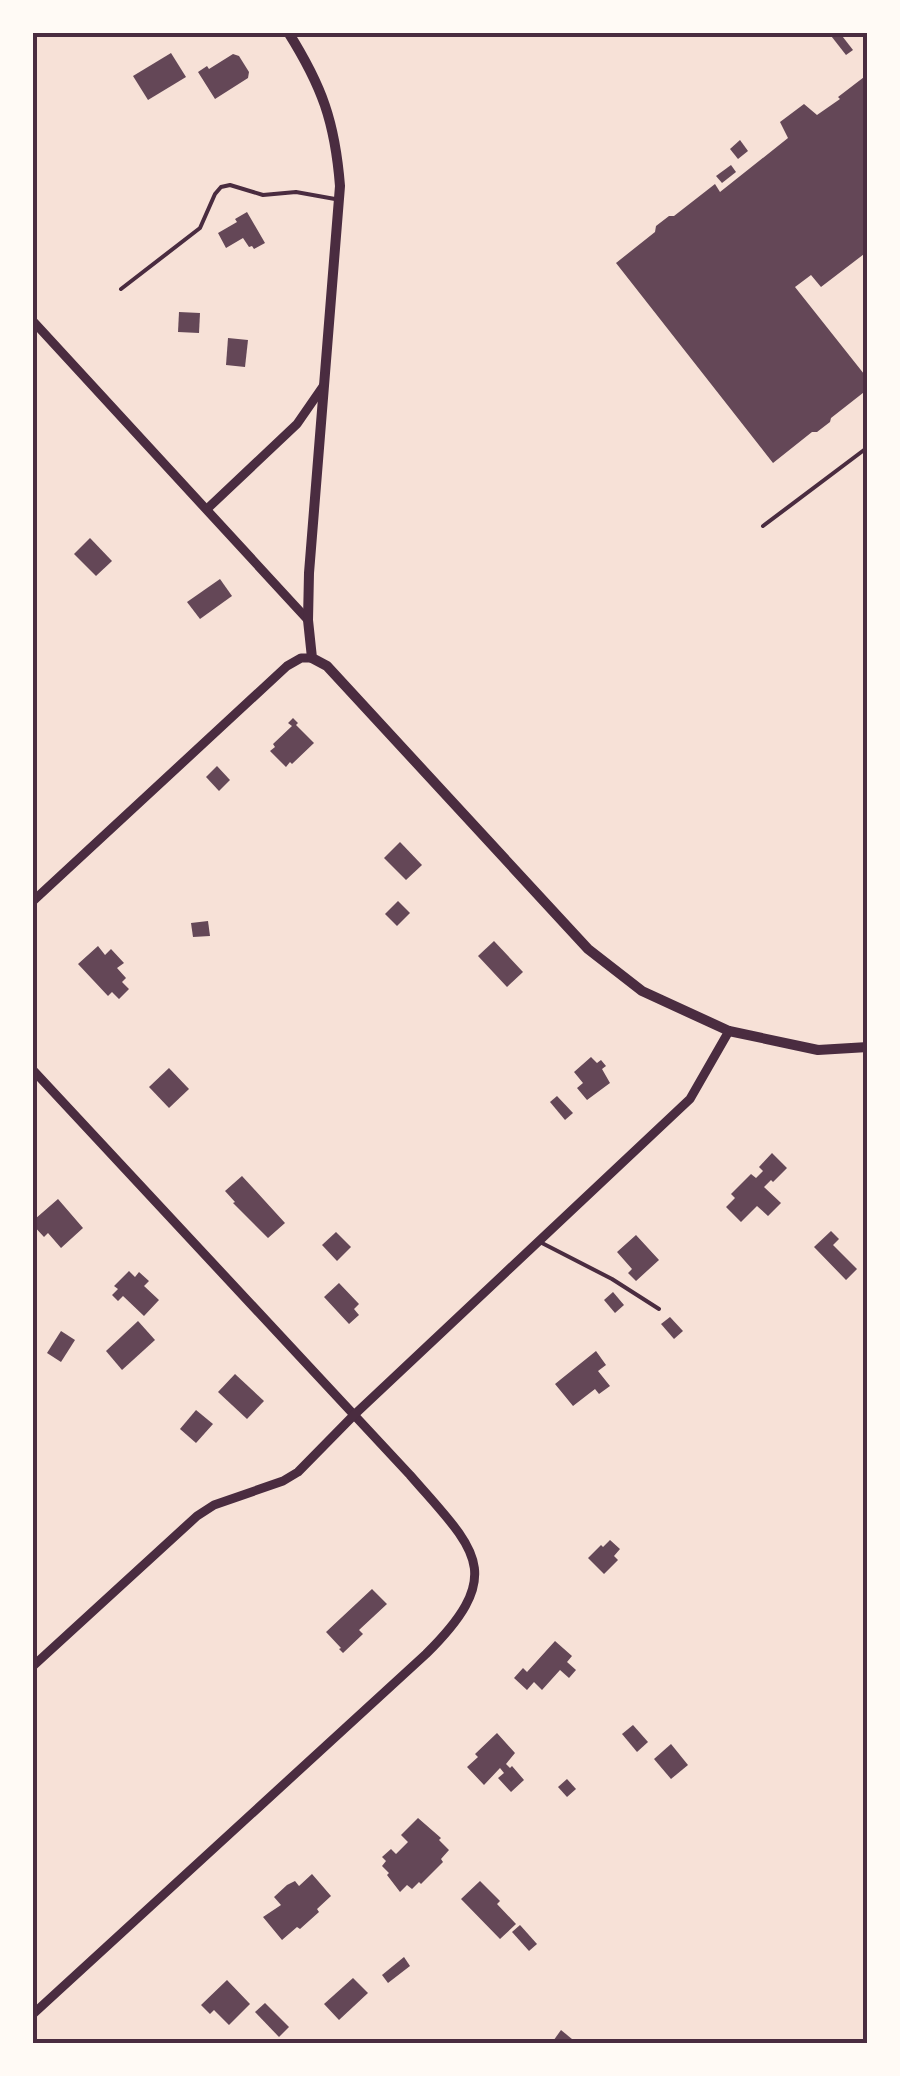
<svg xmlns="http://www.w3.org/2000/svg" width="900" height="2076" font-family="Inter,sans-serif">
	<rect width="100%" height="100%" fill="#f7e1d7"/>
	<g fill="#644757">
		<path d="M828 32H839L853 50 846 55Z"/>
		<path d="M171 53 186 77 148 100 133 76Z"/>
		<path d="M233 54 239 56 249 72 248 78 215 99 198 72 207 66 209 69Z"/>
		<path d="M868 74V251L821 287 811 275 795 287 868 379V389L831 418 830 422 817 432H812L773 463 616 263 655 232 656 226 669 216H674L715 184 720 192 788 138 780 122 804 104 817 115 840 99 838 97Z"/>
		<path d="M740 140 748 151 738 159 730 149Z"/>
		<path d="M731 165 736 172 722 183 716 176Z"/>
		<path d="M247 212 265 243 254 249 252 246 249 247 243 238 226 248 218 233 237 222 235 219Z"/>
		<path d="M179 312 200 313 199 333 178 332Z"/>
		<path d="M228 338 248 340 245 367 226 365Z"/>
		<path d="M90 538 112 561 96 576 74 554Z"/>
		<path d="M220 579 232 596 200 619 187 602Z"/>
		<path d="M293 718 298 723 296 725 314 743 292 764 290 762 286 767 270 751 275 747 273 744 292 726 288 723Z"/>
		<path d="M217 766 230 780 219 791 206 777Z"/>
		<path d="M400 842 422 865 406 880 384 858Z"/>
		<path d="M398 901 410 913 397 926 385 914Z"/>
		<path d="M208 921 210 936 193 937 191 923Z"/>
		<path d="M494 941 523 972 507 987 478 956Z"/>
		<path d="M98 946 105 955 111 949 124 963 117 968 126 978 122 982 129 989 119 999 112 992 108 996 78 964Z"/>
		<path d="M591 1057 597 1063 601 1060 606 1066 602 1069 610 1083 587 1100 577 1088 583 1083 574 1072Z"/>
		<path d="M169 1068 189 1089 169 1108 149 1087Z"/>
		<path d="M557 1096 573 1113 565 1120 550 1102Z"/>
		<path d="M772 1153 787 1168 773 1182 771 1180 764 1187 781 1203 768 1216 757 1206 741 1222 726 1207 735 1198 731 1194 751 1174 756 1178 763 1171 759 1167Z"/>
		<path d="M242 1176 285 1223 268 1238 233 1203 235 1202 225 1191Z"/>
		<path d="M58 1199 83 1228 61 1248 48 1233 44 1237 32 1224 35 1219Z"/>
		<path d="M831 1231 839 1239 833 1245 857 1269 846 1280 814 1247Z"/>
		<path d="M336 1232 351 1247 337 1261 322 1245Z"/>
		<path d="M636 1235 659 1260 636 1281 628 1273 632 1269 617 1252Z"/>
		<path d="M129 1271 135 1277 139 1272 149 1281 144 1286 159 1300 144 1316 123 1296 118 1301 112 1295 118 1289 114 1286Z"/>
		<path d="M339 1283 359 1304 354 1309 359 1315 349 1324 324 1297Z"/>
		<path d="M613 1292 624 1305 615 1313 604 1300Z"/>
		<path d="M670 1317 683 1331 674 1339 661 1324Z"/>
		<path d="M138 1321 155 1340 122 1370 106 1351Z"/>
		<path d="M61 1331 75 1340 61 1362 47 1353Z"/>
		<path d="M596 1351 606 1365 598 1371 610 1386 599 1394 595 1389 573 1406 555 1384Z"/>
		<path d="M235 1374 264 1401 247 1419 218 1392Z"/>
		<path d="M196 1410 213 1424 196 1443 180 1429Z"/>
		<path d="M610 1540 620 1549 614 1556 618 1560 604 1574 588 1558 601 1545 603 1547Z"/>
		<path d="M372 1589 387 1604 359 1630 363 1634 343 1653 339 1649 341 1648 326 1632Z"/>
		<path d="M555 1641 572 1656 567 1662 576 1670 569 1678 560 1670 542 1690 534 1682 527 1690 514 1678 523 1668 527 1672Z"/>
		<path d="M633 1725 648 1742 637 1752 622 1734Z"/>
		<path d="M497 1733 515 1753 506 1764 510 1768 512 1766 524 1780 511 1792 498 1778 504 1773 500 1768 484 1785 467 1767 478 1757 475 1754Z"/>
		<path d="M671 1744 688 1765 671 1779 654 1759Z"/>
		<path d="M567 1779 576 1789 567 1797 558 1787Z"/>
		<path d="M418 1818 441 1838 439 1840 449 1850 441 1859 443 1862 421 1884 419 1882 412 1889 407 1885 400 1892 387 1875 389 1873 382 1866 386 1861 382 1857 391 1849 396 1854 408 1842 401 1835Z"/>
		<path d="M312 1874 331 1896 317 1909 319 1912 300 1929 297 1927 282 1940 263 1917 281 1905 274 1897 287 1885 295 1881 299 1886Z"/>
		<path d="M480 1881 500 1901 497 1904 516 1924 500 1939 461 1899Z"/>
		<path d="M520 1925 537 1944 529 1951 512 1932Z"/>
		<path d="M404 1957 410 1966 388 1983 382 1975Z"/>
		<path d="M353 1978 368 1993 339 2020 324 2004Z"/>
		<path d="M227 1980 250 2004 229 2025 214 2010 210 2014 201 2005Z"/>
		<path d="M265 2003 289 2027 279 2037 255 2012Z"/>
		<path d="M561 2030 578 2044H551Z"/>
	</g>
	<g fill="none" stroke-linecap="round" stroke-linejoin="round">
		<path stroke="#4a2c40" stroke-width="4" d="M763 526 868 447"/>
		<g stroke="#4a2c40" stroke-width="4">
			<path d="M121 289 200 228 215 194 221 187 230 185 263 195 296 192 335 199"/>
			<path d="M540 1242 612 1279 659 1309"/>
		</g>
		<g stroke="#4a2c40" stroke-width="9">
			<path d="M32 320 308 620"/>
			<path d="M207 509 297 424 324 385"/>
			<path d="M32 902 287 666 301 658H312"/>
			<path d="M32 1069 410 1475C474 1549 509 1572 426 1654L32 2015"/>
			<path d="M32 1667 197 1516 214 1505 283 1481 298 1472 354 1415 690 1099 729 1031"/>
		</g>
		<path stroke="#4a2c40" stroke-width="10" d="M288 32C322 86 335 122 340 186L309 573 308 620 312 658 327 666 588 949 642 991 729 1031 818 1050 868 1047"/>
	</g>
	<rect width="900" height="2076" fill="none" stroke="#fffaf5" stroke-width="70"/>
	<rect x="35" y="35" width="830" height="2006" fill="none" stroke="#4a2c40" stroke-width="4"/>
</svg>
